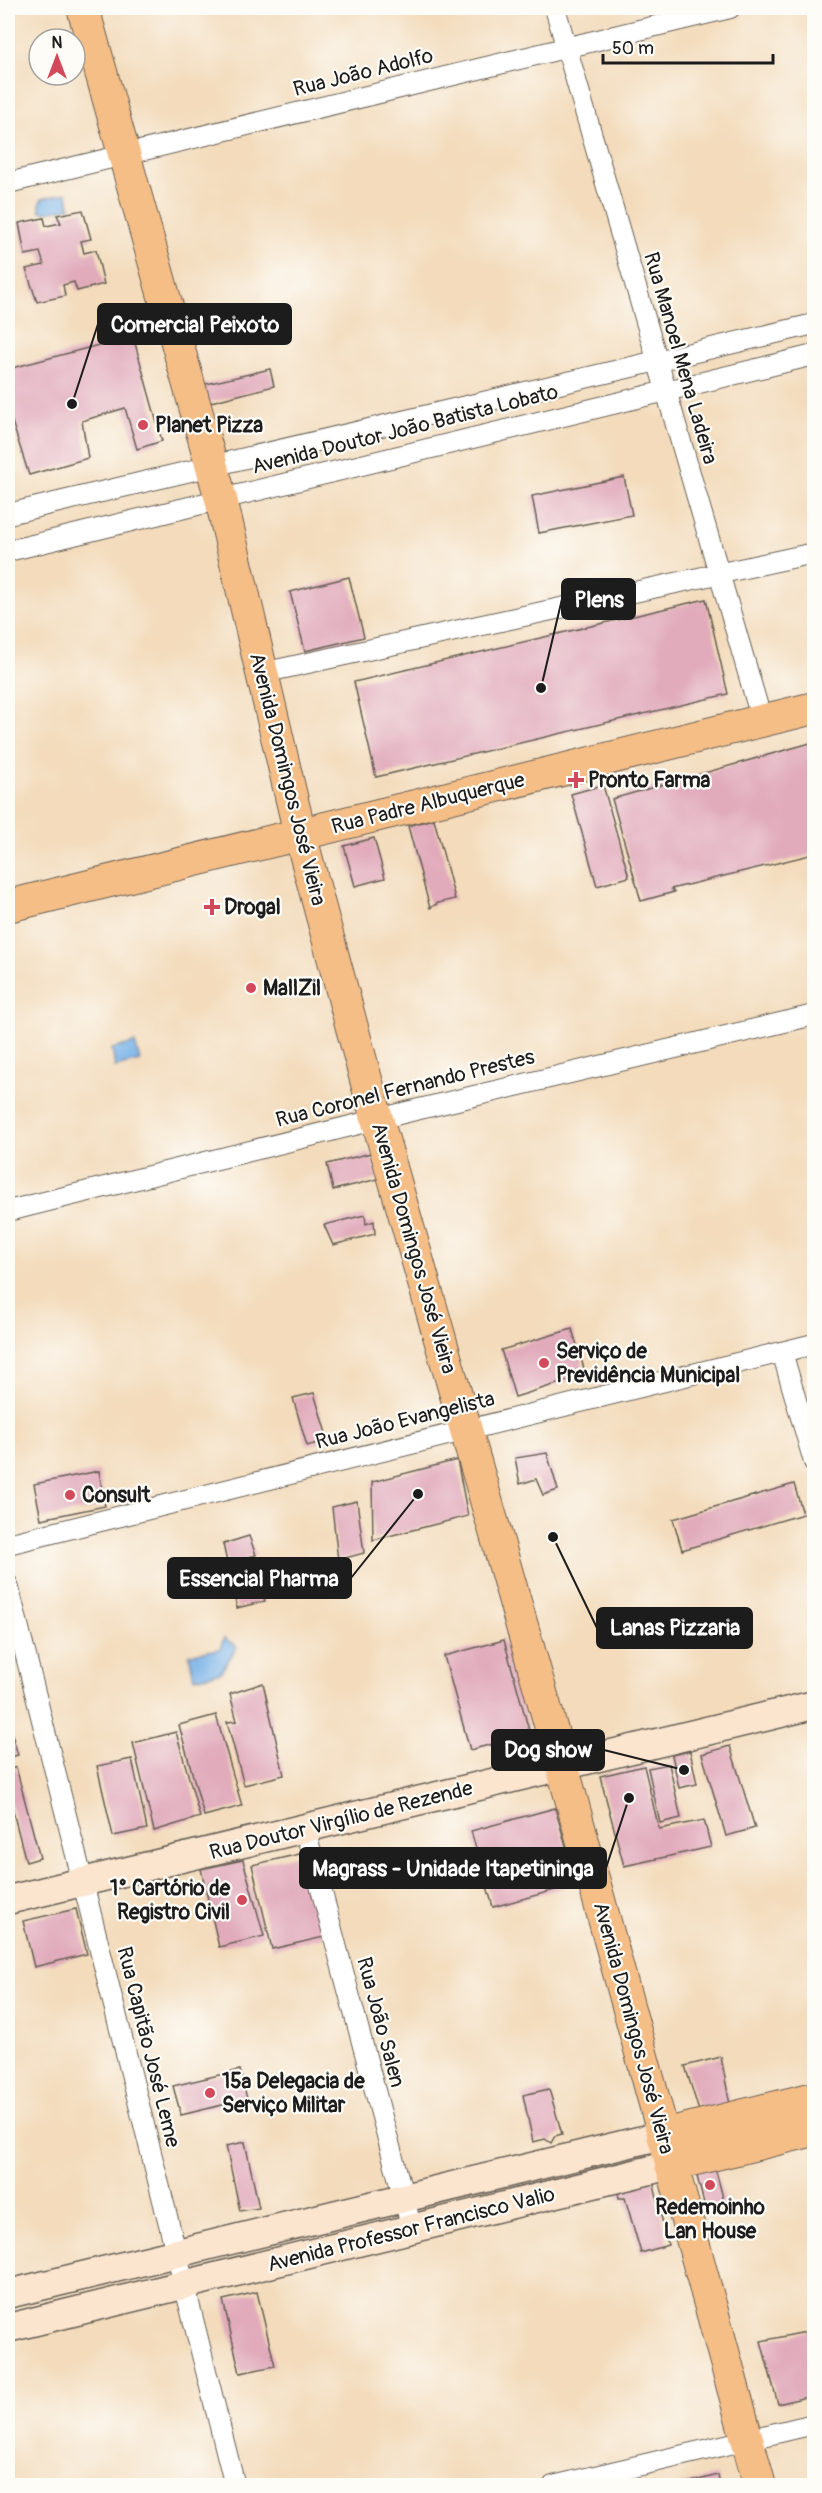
<svg xmlns="http://www.w3.org/2000/svg" width="822" height="2493" font-family="Pangolin,sans-serif">
	<rect width="100%" height="100%" fill="#fdfcf7"/>
	<filter id="ink" filterUnits="userSpaceOnUse"><feTurbulence type="fractalNoise" baseFrequency=".0167" numOctaves="2"/><feDisplacementMap in="SourceGraphic" scale="12" xChannelSelector="R" yChannelSelector="G"/><feConvolveMatrix kernelMatrix="1 2 1 2 8 2 1 2 1" color-interpolation-filters="sRGB"/></filter>
	<filter id="wash" filterUnits="userSpaceOnUse"><feTurbulence type="fractalNoise" baseFrequency=".008" numOctaves="4" result="noise"/><feDisplacementMap in="SourceGraphic" scale="24" xChannelSelector="R" yChannelSelector="G"/><feGaussianBlur stdDeviation="1.35" result="paint"/><feColorMatrix in="noise" values="0 0 0 0 0 0 0 0 0 0 0 0 0 0 0 0 0 1.4 0 .05"/><feComposite in="paint" operator="in"/></filter>
	<g filter="url(#wash)">
		<rect width="100%" height="100%" fill="#f3dbbb"/>
		<g fill="#76b0e6" stroke="#496681" stroke-width="1.5">
			<path d="M67 193 70 208 46 212 40 211V202L42 199Z"/>
			<path d="M135 1043 140 1061 115 1067 112 1049Z"/>
			<path d="M224 1638 237 1647 221 1672 194 1678 189 1654 220 1649Z"/>
		</g>
		<g id="blocks">
			<g fill="#e1abbb">
				<path d="M83 210 91 239 81 241 84 253 96 250 104 284 77 291 74 282 63 285 65 296 37 302 26 269 44 265 40 252 25 255 19 223 44 218 46 226 61 223 57 215Z"/>
				<path d="M133 336 162 441 137 449 125 408 82 421 88 458 29 475 8 409V369Z"/>
				<path d="M270 369 274 386 207 403 202 385Z"/>
				<path d="M624 477 632 515 539 533 532 496Z"/>
				<path d="M349 577 364 637 305 651 290 592Z"/>
				<path d="M706 599 728 694 376 777 354 682Z"/>
				<path d="M814 742V854L671 889 674 892 641 901 612 799Z"/>
				<path d="M603 785 629 877 597 886 571 794Z"/>
				<path d="M434 819 455 899 438 903 430 908 408 826Z"/>
				<path d="M374 838 385 878 355 886 344 846Z"/>
				<path d="M371 1153 378 1179 333 1190 327 1164Z"/>
				<path d="M365 1215 366 1224 374 1221 375 1234 333 1245 324 1225Z"/>
				<path d="M572 1329 586 1375 515 1397 501 1350Z"/>
				<path d="M314 1393 328 1440 307 1446 293 1398Z"/>
				<path d="M547 1453 558 1490 543 1495 536 1479 520 1484 515 1458Z"/>
				<path d="M457 1460 468 1516 373 1540 372 1482Z"/>
				<path d="M99 1471 105 1506 41 1519 34 1484Z"/>
				<path d="M794 1484 803 1514 682 1550 673 1519Z"/>
				<path d="M357 1501 364 1553 338 1560 332 1507Z"/>
				<path d="M249 1536 256 1555 245 1558 246 1566 255 1563 265 1601 237 1608 223 1544Z"/>
				<path d="M504 1640 530 1734 470 1750 444 1656Z"/>
				<path d="M263 1683 284 1775 244 1785 227 1722 237 1721 230 1694Z"/>
				<path d="M216 1715 242 1806 204 1816 179 1725Z"/>
				<path d="M8 1721 18 1755 8 1758Z"/>
				<path d="M176 1732 200 1817 154 1831 133 1743Z"/>
				<path d="M730 1746 755 1828 726 1836 702 1754Z"/>
				<path d="M690 1751 697 1784 679 1788 672 1755Z"/>
				<path d="M132 1759 147 1829 113 1836 97 1766Z"/>
				<path d="M669 1764 681 1818 660 1823 648 1768Z"/>
				<path d="M644 1766 659 1829 704 1820 711 1847 624 1866 600 1776Z"/>
				<path d="M16 1767 40 1858 26 1862 8 1792V1770Z"/>
				<path d="M555 1808 577 1884 493 1907 471 1831Z"/>
				<path d="M304 1853 324 1937 272 1949 252 1865Z"/>
				<path d="M243 1860 264 1936 219 1947 201 1869Z"/>
				<path d="M76 1909 87 1954 34 1967 23 1921Z"/>
				<path d="M721 2057 730 2105 699 2111 685 2066Z"/>
				<path d="M240 2070 247 2099 181 2115 173 2086Z"/>
				<path d="M549 2089 562 2134 555 2136 551 2143 545 2139 533 2142 523 2095Z"/>
				<path d="M245 2142 259 2208 240 2211 226 2146Z"/>
				<path d="M713 2160 725 2205 706 2211 694 2165Z"/>
				<path d="M652 2177 668 2245 641 2253 625 2198H619L617 2185Z"/>
				<path d="M257 2292 275 2366 240 2373 223 2300Z"/>
				<path d="M811 2331 814 2347V2395L778 2404 761 2341Z"/>
				<path d="M718 2475 720 2486H679V2485Z"/>
			</g>
		</g>
	</g>
	<g filter="url(#ink)">
		<use href="#blocks" fill-opacity="0" stroke="#675f54" stroke-width="1.5"/>
		<g fill="none" stroke-linecap="round" stroke-linejoin="round">
			<defs>
				<g id="minor">
					<path d="M555 8 762 721"/>
					<path d="M8 183 730 8"/>
					<path d="M8 514 814 324"/>
					<path d="M8 551 814 355"/>
					<path d="M262 673 814 553"/>
					<path d="M8 1211 411 1111 814 1015"/>
					<path d="M782 1352 814 1462"/>
					<path d="M8 1544 814 1344"/>
					<path d="M8 1585 235 2486"/>
					<path d="M305 1829 412 2229"/>
					<path d="M553 2486 814 2424"/>
				</g>
				<g id="secondary">
					<path d="M8 1900 814 1705"/>
					<path d="M8 2294 663 2135"/>
					<path d="M8 2328 671 2165"/>
				</g>
				<g id="primary">
					<path d="M83 8 221 499 300 834 368 1087 566 1780 760 2486"/>
					<path d="M8 906 814 708"/>
					<path d="M663 2135 814 2098"/>
					<path d="M671 2165 814 2130"/>
				</g>
			</defs>
			<use href="#minor" stroke="#675f54" stroke-width="22"/>
			<use href="#secondary" stroke="#675f54" stroke-width="31"/>
			<use href="#primary" stroke="#675f54" stroke-width="34"/>
			<use href="#minor" stroke="#fff" stroke-width="20"/>
			<use href="#secondary" stroke="#fbe5cf" stroke-width="28"/>
			<use href="#primary" stroke="#f6be87" stroke-width="32"/>
		</g>
	</g>
	<g fill="#d1495b" stroke="#fdfcf7" stroke-width="2">
		<circle cx="143" cy="425" r="6"/>
		<path d="M573 771h6v6h6v6h-6v6h-6v-6h-6v-6h6z"/>
		<path d="M209 898h6v6h6v6h-6v6h-6v-6h-6v-6h6z"/>
		<circle cx="251" cy="988" r="6"/>
		<circle cx="544" cy="1363" r="6"/>
		<circle cx="70" cy="1495" r="6"/>
		<circle cx="242" cy="1900" r="6"/>
		<circle cx="210" cy="2093" r="6"/>
		<circle cx="710" cy="2185" r="6"/>
	</g>
	<g text-anchor="middle" stroke-width="4.5" stroke-linejoin="round" paint-order="stroke">
		<g font-size="21" fill="#1c1c1c" stroke="#fdfcf7">
			<text transform="translate(363 72) rotate(-14)" y="7">Rua João Adolfo</text>
			<text transform="translate(681 358) rotate(74)" y="7">Rua Manoel Mena Ladeira</text>
			<text transform="translate(405 429) rotate(-14)" y="7">Avenida Doutor João Batista Lobato</text>
			<text transform="translate(288 779) rotate(76)" y="7">Avenida Domingos José Vieira</text>
			<text transform="translate(428 803) rotate(-14)" y="7">Rua Padre Albuquerque</text>
			<text transform="translate(405 1088) rotate(-14)" y="7">Rua Coronel Fernando Prestes</text>
			<text transform="translate(414 1248) rotate(74)" y="7">Avenida Domingos José Vieira</text>
			<text transform="translate(405 1420) rotate(-14)" y="7">Rua João Evangelista</text>
			<text transform="translate(341 1820) rotate(-14)" y="7">Rua Doutor Virgílio de Rezende</text>
			<text transform="translate(381 2022) rotate(75)" y="7">Rua João Salen</text>
			<text transform="translate(634 2028) rotate(75)" y="7">Avenida Domingos José Vieira</text>
			<text transform="translate(149 2047) rotate(76)" y="7">Rua Capitão José Leme</text>
			<text transform="translate(411 2229) rotate(-14)" y="7">Avenida Professor Francisco Valio</text>
		</g>
		<g font-size="21" font-weight="bold" fill="#1c1c1c" stroke="#fdfcf7" text-anchor="start">
			<text x="155" y="432">Planet Pizza</text>
			<text x="588" y="787">Pronto Farma</text>
			<text x="224" y="914">Drogal</text>
			<text x="263" y="995">MallZil</text>
			<text x="556" y="1358">Serviço de<tspan x="556" dy="24">Previdência Municipal</tspan></text>
			<text x="82" y="1502">Consult</text>
			<text x="230" y="1895" text-anchor="end">1° Cartório de<tspan x="230" dy="24">Registro Civil</tspan></text>
			<text x="222" y="2088">15ª Delegacia de<tspan x="222" dy="24">Serviço Militar</tspan></text>
			<text x="710" y="2214" text-anchor="middle">Redemoinho<tspan x="710" dy="24">Lan House</tspan></text>
		</g>
	</g>
	<path fill="none" stroke="#1c1c1c" stroke-width="2" d="M72 404L98 324M541 688L562 599M418 1494L351 1578M553 1537L597 1628M684 1770L604 1750M629 1798L606 1868"/>
	<g fill="#1c1c1c" stroke="#fdfcf7" stroke-width="2">
		<circle cx="72" cy="404" r="6"/>
		<circle cx="541" cy="688" r="6"/>
		<circle cx="418" cy="1494" r="6"/>
		<circle cx="553" cy="1537" r="6"/>
		<circle cx="684" cy="1770" r="6"/>
		<circle cx="629" cy="1798" r="6"/>
	</g>
	<g fill="#1c1c1c" stroke="#1c1c1c" stroke-width="2">
		<rect x="98" y="304" width="193" height="40" rx="6"/>
		<rect x="562" y="579" width="73" height="40" rx="6"/>
		<rect x="168" y="1558" width="183" height="40" rx="6"/>
		<rect x="597" y="1608" width="155" height="40" rx="6"/>
		<rect x="492" y="1730" width="112" height="40" rx="6"/>
		<rect x="300" y="1848" width="306" height="40" rx="6"/>
	</g>
	<g font-size="22" text-anchor="middle" font-weight="bold" fill="#fff">
		<text x="195" y="332">Comercial Peixoto</text>
		<text x="599" y="607">Plens</text>
		<text x="259" y="1586">Essencial Pharma</text>
		<text x="675" y="1635">Lanas Pizzaria</text>
		<text x="548" y="1757">Dog show</text>
		<text x="453" y="1876">Magrass - Unidade Itapetininga</text>
	</g>
	<rect width="822" height="2493" fill="none" stroke="#fdfcf7" stroke-width="30"/>
	<g transform="translate(57 57)"><circle r="28" fill="#fdfcf7" stroke="#a3a29f" stroke-width="1.5"/>
	<path d="M0-4.5L10 22L0 15L-10 22Z" fill="#d1495b"/>
	<text y="-9" font-size="16" font-weight="bold" text-anchor="middle" fill="#1c1c1c">N</text>
	</g>
	<path d="M603 54v9h170v-9" fill="none" stroke="#1c1c1c" stroke-width="3"/>
	<text x="612" y="54" font-size="18" fill="#1c1c1c" stroke="#fdfcf7" stroke-width="4.5" paint-order="stroke">50 m</text>
</svg>
